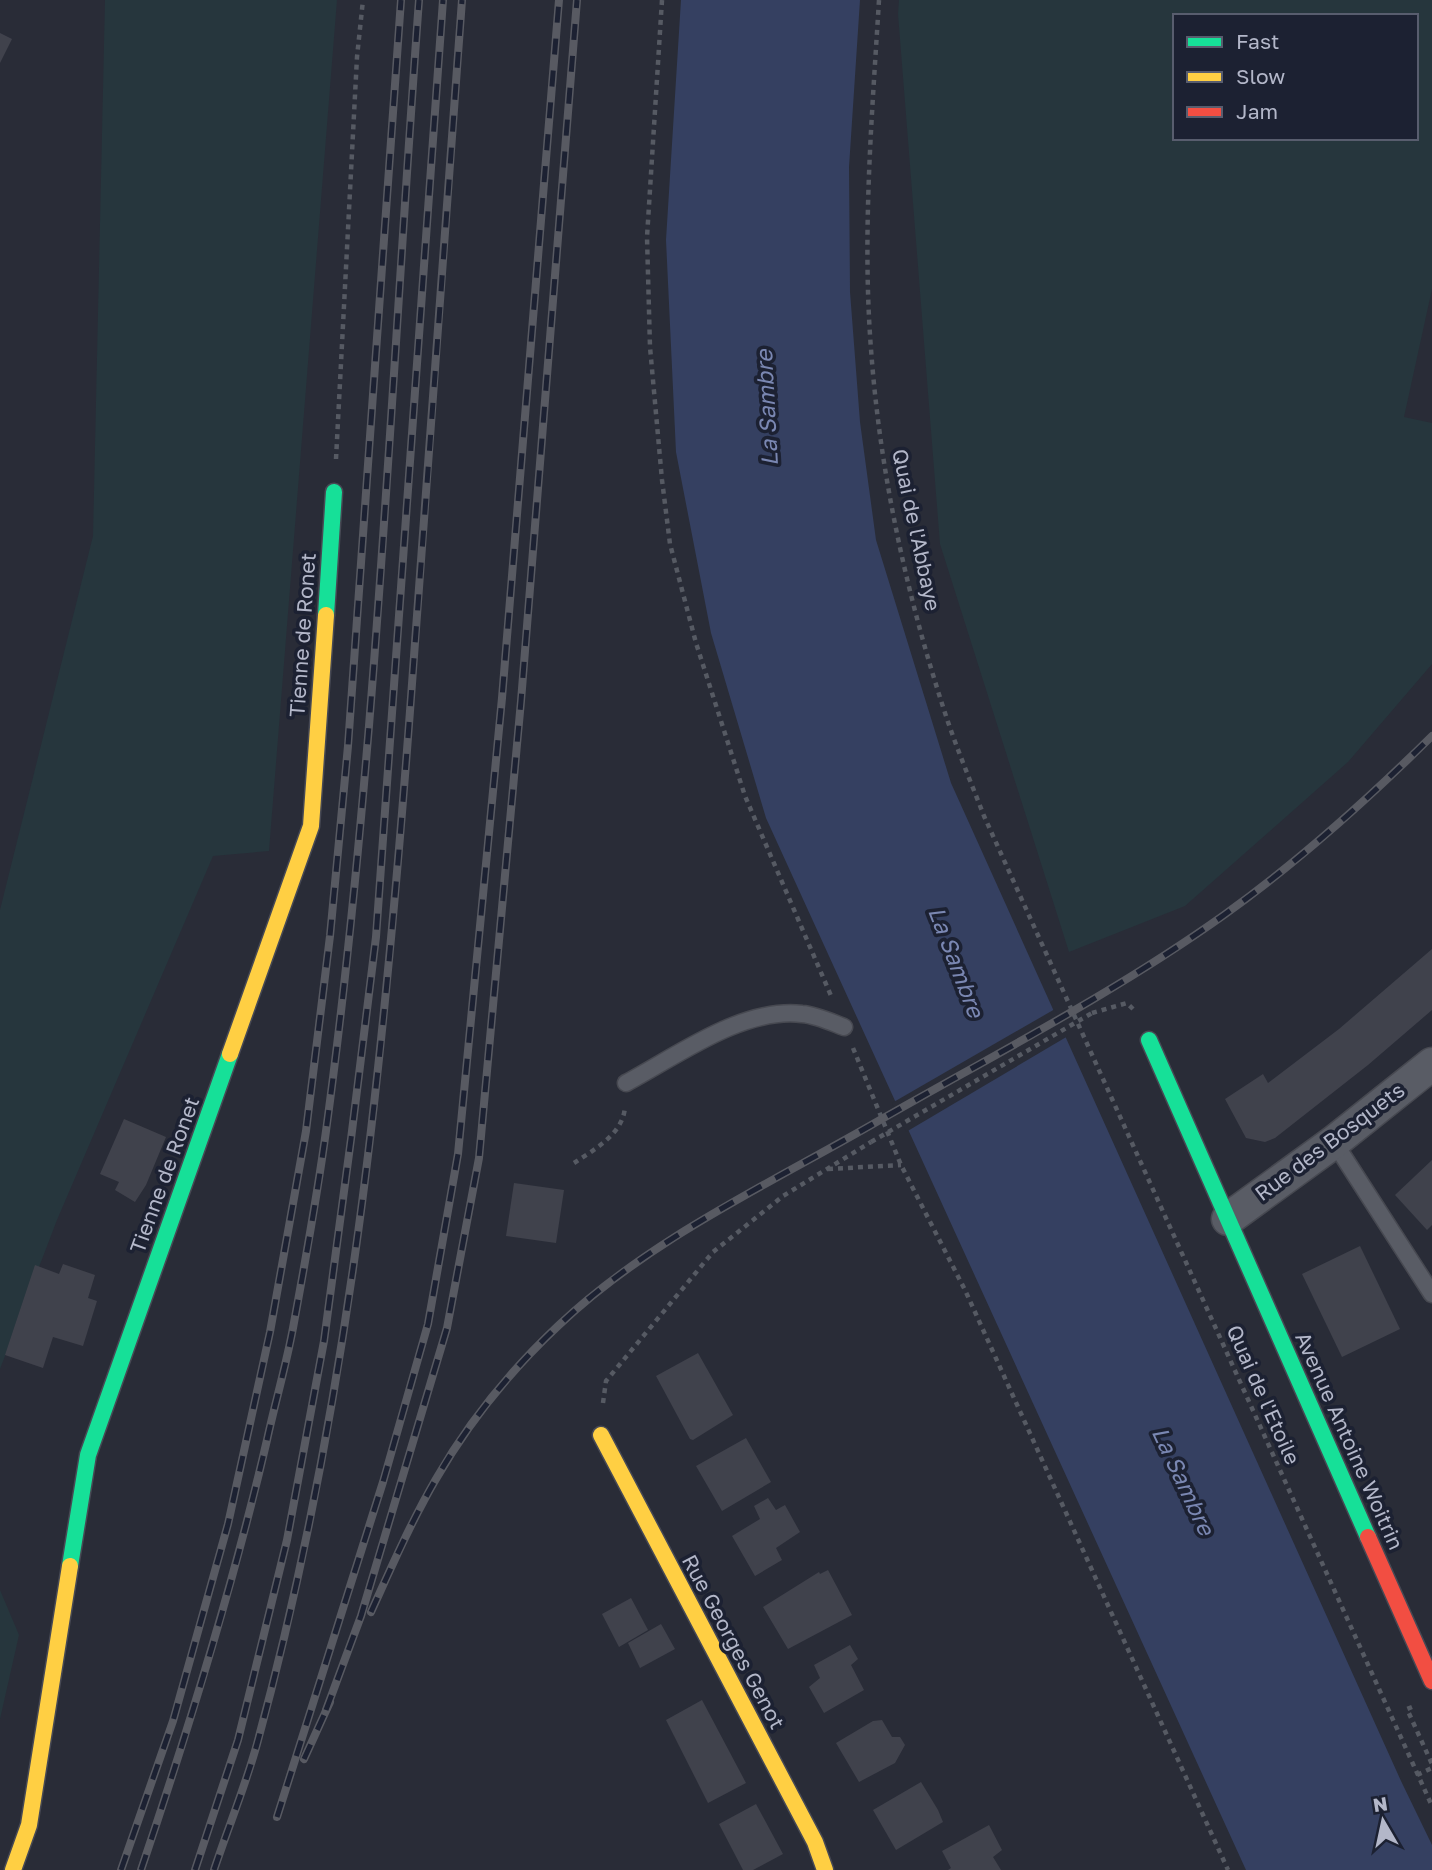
<svg xmlns="http://www.w3.org/2000/svg" width="1432" height="1870" font-family="'Golos Text',sans-serif">
	<rect width="100%" height="100%" fill="#292c37"/>
	<g fill="#26363d" fill-rule="evenodd">
		<path d="M105 0H337L269 851 213 856 57 1220 0 1369V910L93 536Z"/>
		<path d="M899 0H1432V289L1404 417 1432 423V664L1348 762 1185 906 1069 952 940 544 898 14ZM1175 16H1416V138H1175Z"/>
		<path d="M0 1590 19 1635 0 1719Z"/>
	</g>
	<path fill="#354061" d="M681 0H860L849 167 850 292 860 422 876 540 951 783 1401 1781 1432 1845V1870H1246L766 818 711 633 676 452 666 240Z"/>
	<path fill="#292c37" d="M1055 1009 1068 1036 906 1132 892 1103Z"/>
	<g fill="#40424c">
		<path d="M0 33 12 39 0 63Z"/>
		<path d="M1432 949V1010L1368 1065 1275 1138 1265 1142 1246 1138 1225 1099 1263 1074 1268 1083 1339 1029Z"/>
		<path d="M124 1119 166 1137 146 1185 135 1202 115 1190 119 1182 100 1174Z"/>
		<path d="M1432 1160V1225L1427 1230 1395 1195Z"/>
		<path d="M514 1183 564 1190 556 1243 506 1236Z"/>
		<path d="M1360 1246 1400 1329 1342 1357 1302 1274Z"/>
		<path d="M63 1264 95 1275 88 1298 97 1301 83 1346 53 1337 43 1368 5 1355 35 1265 59 1274Z"/>
		<path d="M698 1353 733 1415 693 1440 690 1439 656 1376Z"/>
		<path d="M746 1438 771 1482 722 1511 696 1466Z"/>
		<path d="M768 1498 776 1510 785 1505 800 1532 776 1548 782 1560 755 1576 732 1536 760 1519 754 1506Z"/>
		<path d="M828 1570 852 1615 788 1649 763 1607 819 1572 820 1574Z"/>
		<path d="M631 1598 648 1630 619 1647 602 1614Z"/>
		<path d="M661 1624 675 1649 640 1668 628 1643Z"/>
		<path d="M850 1645 858 1659 851 1665 864 1690 824 1713 809 1687 820 1678 814 1665Z"/>
		<path d="M702 1700 746 1783 708 1803 666 1720Z"/>
		<path d="M882 1720 892 1737H900L905 1745 895 1763 859 1782 836 1743 873 1721Z"/>
		<path d="M921 1782 938 1810 943 1822 896 1850 873 1810Z"/>
		<path d="M756 1804 783 1854 753 1870H743L719 1824Z"/>
		<path d="M989 1825 1002 1850 993 1857 1001 1870H948L951 1868 942 1851Z"/>
	</g>
	<g fill="none" stroke-linecap="round" stroke-linejoin="round">
		<defs>
			<g id="lane">
				<path d="M626 1083C677 1056 742 1007 802 1014 816 1015 831 1022 844 1027"/>
				<path d="M1334 1142 1432 1294"/>
			</g>
			<path id="street" d="M1228 1219 1334 1142 1432 1064"/>
			<g id="fast">
				<path d="M326 615 334 492"/>
				<path d="M1149 1040 1368 1537"/>
				<path d="M70 1566 88 1455 230 1054"/>
			</g>
			<g id="slow">
				<path d="M230 1054 311 826 326 615"/>
				<path d="M601 1435 815 1842 825 1870"/>
				<path d="M13 1870 29 1825 70 1566"/>
			</g>
			<path id="jam" d="M1368 1537 1432 1681"/>
		</defs>
		<use href="#lane" stroke="#474951" stroke-width="19"/>
		<use href="#street" stroke="#474951" stroke-width="35"/>
		<use href="#fast" stroke="#474954" stroke-width="19"/>
		<use href="#slow" stroke="#474954" stroke-width="19"/>
		<use href="#jam" stroke="#474954" stroke-width="19"/>
		<g stroke="#565a63" stroke-width="4.5" stroke-dasharray="5 5" stroke-linecap="butt">
			<path d="M662 0 647 237 650 347 662 480 670 544 696 643 745 796 832 998"/>
			<path d="M879 0C872 116 862 233 871 349 880 475 908 602 948 722 959 754 972 785 984 816L1432 1806"/>
			<path d="M336 459 357 57 363 0"/>
			<path d="M1092 1013 1127 1003 1133 1009"/>
			<path d="M853 1048 901 1165 965 1290 1228 1870"/>
			<path d="M574 1163C595 1149 623 1134 625 1107"/>
			<path d="M828 1169 901 1165"/>
			<path d="M603 1403 606 1381 713 1252 783 1196 871 1142"/>
			<path d="M1412 1707 1407 1709 1432 1764"/>
			<path d="M1417 1775 1432 1768"/>
		</g>
		<use href="#lane" stroke="#595c65" stroke-width="16"/>
		<use href="#street" stroke="#595c65" stroke-width="32"/>
		<use href="#fast" stroke="#16e098" stroke-width="16"/>
		<use href="#slow" stroke="#ffcf43" stroke-width="16"/>
		<use href="#jam" stroke="#f24e42" stroke-width="16"/>
		<defs>
			<g id="rail">
				<path d="M371 1612C391 1568 411 1522 436 1479 468 1423 511 1370 559 1325 649 1240 765 1186 873 1124 990 1057 1113 994 1224 915 1298 862 1367 800 1432 736"/>
				<path d="M326 1710 361 1616 447 1328 479 1158 521 701 577 0"/>
				<path d="M304 1759 330 1702"/>
				<path d="M277 1817 383 1482 428 1324 458 1154 502 698 559 0"/>
				<path d="M121 1870 173 1721 228 1524 270 1332 306 1131 330 936 348 746 401 0"/>
				<path d="M141 1870C189 1728 233 1586 267 1440 275 1403 286 1366 293 1328 305 1263 317 1197 326 1131 377 756 391 377 419 0"/>
				<path d="M195 1870 238 1740 287 1540 324 1341 351 1139 376 937 443 0"/>
				<path d="M214 1870C228 1828 245 1787 257 1744 349 1407 384 1058 410 711 428 474 445 237 462 0"/>
			</g>
		</defs>
		<use href="#rail" stroke="#585a62" stroke-width="8"/>
		<use href="#rail" stroke="#1c2132" stroke-width="5" stroke-dasharray="16" stroke-linecap="butt"/>
		<path stroke="#565a63" stroke-width="4.5" stroke-dasharray="5 5" stroke-linecap="butt" d="M871 1142 1092 1013"/>
	</g>
	<g text-anchor="middle" stroke-width="7" stroke-linejoin="round" paint-order="stroke">
		<g font-size="21" fill="#b3b7c9" stroke="#1c2132">
			<text transform="translate(916 530) rotate(78)" y="7">Quai de l'Abbaye</text>
			<text transform="translate(303 635) rotate(-86)" y="7">Tienne de Ronet</text>
			<text transform="translate(1330 1142) rotate(-37)" y="7">Rue des Bosquets</text>
			<text transform="translate(165 1175) rotate(-70)" y="7">Tienne de Ronet</text>
			<text transform="translate(1263 1395) rotate(66)" y="7">Quai de l'Etoile</text>
			<text transform="translate(1349 1441) rotate(66)" y="7">Avenue Antoine Woitrin</text>
			<text transform="translate(733 1642) rotate(62)" y="7">Rue Georges Genot</text>
		</g>
		<g font-size="23" font-style="italic" fill="#7a87b2" stroke="#1c2132">
			<text transform="translate(767 408) rotate(-93)" y="8">La Sambre</text>
			<text transform="translate(956 962) rotate(69)" y="8">La Sambre</text>
			<text transform="translate(1183 1481) rotate(65)" y="8">La Sambre</text>
		</g>
	</g>
	<rect x="1173" y="14" width="245" height="126" fill="#1c2132" stroke="#585d6e" stroke-width="2"/>
	<rect x="1187" y="37" width="35" height="10" fill="#16e098" stroke="#585d6e" stroke-width="2"/>
	<text x="1236" y="49" font-size="21" fill="#b3b7c9">Fast</text>
	<rect x="1187" y="72" width="35" height="10" fill="#ffcf43" stroke="#585d6e" stroke-width="2"/>
	<text x="1236" y="84" font-size="21" fill="#b3b7c9">Slow</text>
	<rect x="1187" y="107" width="35" height="10" fill="#f24e42" stroke="#585d6e" stroke-width="2"/>
	<text x="1236" y="119" font-size="21" fill="#b3b7c9">Jam</text>
	<g transform="translate(1383 1821) rotate(351)" stroke="#1c2132" stroke-width="5" paint-order="stroke">
	<path d="M0-5L12 26L0 18L-12 26Z" fill="#b3b7c9"/>
	<text y="-10" font-size="19" font-weight="bold" text-anchor="middle" fill="#b3b7c9">N</text>
	</g>
</svg>
